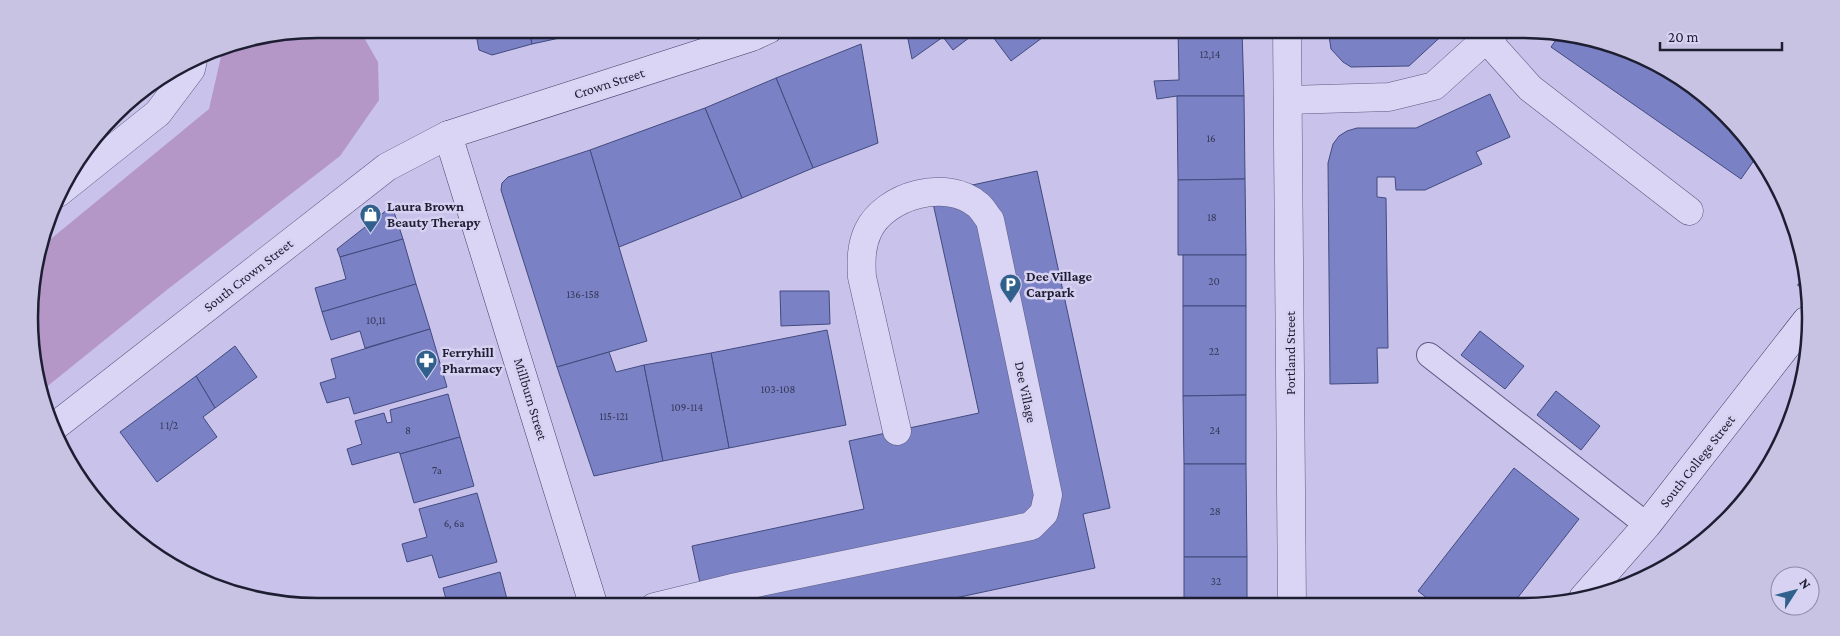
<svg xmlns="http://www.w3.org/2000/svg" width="1840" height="636" font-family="'Crimson Pro',serif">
	<rect width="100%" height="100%" fill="#c9c2ea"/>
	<path fill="#b497c7" d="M318 29H359L378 62 379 100 340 156 168 289 39 393 31 281 41 247 209 109 223 48Z"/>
	<g fill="#7a82c5" stroke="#424a7f">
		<path d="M475 29H529L532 44 492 55 479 50Z"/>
		<path d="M529 29H601L532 44Z"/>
		<path d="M906 29H976L978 31 953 50 943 37 912 59Z"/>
		<path d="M987 29H1054L1011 61Z"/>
		<path d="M1178 29H1242L1244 96H1177L1157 99 1154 81 1179 80Z"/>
		<path d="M1328 29H1449L1409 66 1351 67 1343 62 1331 49Z"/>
		<path d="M1560 34 1597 39 1698 88 1757 156 1741 179 1551 47Z"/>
		<path d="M861 44 878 143 813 168 776 78Z"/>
		<path d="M776 78 813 168 742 198 705 108Z"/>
		<path d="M1490 94 1510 137 1476 152 1482 164 1425 190H1396L1395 177H1377V197L1386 198 1388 348H1377L1378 383 1330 384 1328 163 1333 144 1339 136 1347 131 1357 128H1416Z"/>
		<path d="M1177 96H1244L1245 179 1178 180Z"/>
		<path d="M705 108 742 198 619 247 590 150Z"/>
		<path d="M590 150 647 341 557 367 501 190 502 183 508 177Z"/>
		<path d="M1037 171 1110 508 1083 514 1095 568 918 606H705L692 546 864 509 849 441 979 413 931 194Z"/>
		<path d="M1245 179 1246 255H1178V180Z"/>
		<path d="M392 206 403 239 340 257 337 249Z"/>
		<path d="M403 239 416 284 322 312 315 288 346 279 340 257Z"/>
		<rect x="1183" y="255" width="63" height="51"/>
		<path d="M416 284 430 329 365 348 360 331 331 340 322 312Z"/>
		<path d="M780 291H829L830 324 781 326Z"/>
		<path d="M1183 306H1246V395L1183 396Z"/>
		<path d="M430 329 447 387 354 414 349 397 327 403 320 383 336 378 331 359Z"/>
		<path d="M827 330 846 425 729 448 711 353Z"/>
		<path d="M1480 331 1524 366 1505 389 1461 355Z"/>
		<path d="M235 346 257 377 215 408 196 376Z"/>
		<path d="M609 352 616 372 644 365 663 461 594 476 557 367Z"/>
		<path d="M711 353 729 448 663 461 644 365Z"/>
		<path d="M196 376 215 408 203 417 217 437 157 482 120 432Z"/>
		<path d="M1556 391 1600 426 1581 450 1537 415Z"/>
		<path d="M448 394 460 437 400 454 399 452 352 465 347 449 362 444 355 421 384 413 387 423 392 422 390 410Z"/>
		<path d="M1246 395V464H1184L1183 396Z"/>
		<path d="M460 437 474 486 414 503 400 454Z"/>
		<path d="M1184 464H1246L1247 557H1184Z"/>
		<path d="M1514 468 1579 519 1512 605H1436L1418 591Z"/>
		<path d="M477 493 497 562 439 578 432 555 407 562 402 544 427 537 419 509Z"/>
		<path d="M1184 557H1247V605L1184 606Z"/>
		<path d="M500 572 509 607H448L443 588Z"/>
	</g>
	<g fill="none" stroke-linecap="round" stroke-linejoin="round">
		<defs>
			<path id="lane" d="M1429 355 1647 525"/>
			<g id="street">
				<path d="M1287 29 1292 605"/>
				<path d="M1486 39 1530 88 1689 211"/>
				<path d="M1288 100 1389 97 1434 86 1497 29"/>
				<path d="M58 193 158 113 191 69 193 60"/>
				<path d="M54 427 387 167 448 135"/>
				<path d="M654 607 732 588 1031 526 1044 513 1048 495 990 220C986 216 983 209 978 205 947 178 885 195 868 231 861 246 861 261 862 277L897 431"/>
			</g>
			<g id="secondary">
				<path d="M1583 598 1647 525 1806 321"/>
				<path d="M594 607 448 135 752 37 769 29"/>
			</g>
		</defs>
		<use href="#lane" stroke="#5b5b82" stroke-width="26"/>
		<use href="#street" stroke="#5b5b82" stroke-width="29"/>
		<use href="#secondary" stroke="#3e3e64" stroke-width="29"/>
		<path stroke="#5b5b82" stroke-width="3" stroke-dasharray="4 2.5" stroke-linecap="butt" d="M1798 286 1807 275"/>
		<use href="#lane" stroke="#dad4f5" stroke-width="24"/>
		<use href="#street" stroke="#dad4f5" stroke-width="28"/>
		<use href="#secondary" stroke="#dad4f5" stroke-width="28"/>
	</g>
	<defs>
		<symbol id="shop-pin" viewBox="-11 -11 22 30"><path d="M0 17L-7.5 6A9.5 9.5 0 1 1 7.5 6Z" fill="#30608c" stroke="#d7d1f2"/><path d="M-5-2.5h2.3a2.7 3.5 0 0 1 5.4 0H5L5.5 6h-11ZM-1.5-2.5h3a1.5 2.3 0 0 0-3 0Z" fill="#fff"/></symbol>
		<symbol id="parking-pin" viewBox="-11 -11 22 30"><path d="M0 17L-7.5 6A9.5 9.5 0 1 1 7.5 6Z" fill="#30608c" stroke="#d7d1f2"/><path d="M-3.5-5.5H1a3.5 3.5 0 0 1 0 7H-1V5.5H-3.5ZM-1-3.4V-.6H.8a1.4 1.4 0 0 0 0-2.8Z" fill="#fff"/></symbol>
		<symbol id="pharmacy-pin" viewBox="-11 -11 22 30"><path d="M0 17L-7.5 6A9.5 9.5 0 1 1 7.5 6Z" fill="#30608c" stroke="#d7d1f2"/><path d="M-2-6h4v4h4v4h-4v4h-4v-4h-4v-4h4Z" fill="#fff"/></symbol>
	</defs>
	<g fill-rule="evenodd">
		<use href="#shop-pin" x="358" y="202" width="25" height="34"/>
		<use href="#parking-pin" x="998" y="272" width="25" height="34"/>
		<use href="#pharmacy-pin" x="414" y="348" width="25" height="34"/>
	</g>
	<g text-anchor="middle" stroke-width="5" stroke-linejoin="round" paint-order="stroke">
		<g font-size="11" fill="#353758">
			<text x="1210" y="58">12,14</text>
			<text x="1211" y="142">16</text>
			<text x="1212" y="221">18</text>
			<text x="1214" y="285">20</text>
			<text x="583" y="298">136-158</text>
			<text x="376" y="324">10,11</text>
			<text x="1214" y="355">22</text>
			<text x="778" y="393">103-108</text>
			<text x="687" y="411">109-114</text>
			<text x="614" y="420">115-121</text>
			<text x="169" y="429">1 1/2</text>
			<text x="408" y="434">8</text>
			<text x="1215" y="434">24</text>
			<text x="437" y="474">7a</text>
			<text x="1215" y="515">28</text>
			<text x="454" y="527">6, 6a</text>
			<text x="1216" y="585">32</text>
		</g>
		<g font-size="14" fill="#1e1e33" stroke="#d7d1f2">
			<text transform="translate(609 83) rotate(-18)" y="5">Crown Street</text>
			<text transform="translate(248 275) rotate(-38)" y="5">South Crown Street</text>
			<text transform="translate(1290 353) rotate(-90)" y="5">Portland Street</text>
			<text transform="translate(1026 392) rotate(78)" y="5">Dee Village</text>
			<text transform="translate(531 399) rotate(73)" y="5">Millburn Street</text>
			<text transform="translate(1697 461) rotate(-52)" y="5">South College Street</text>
		</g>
		<g font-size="14" font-weight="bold" fill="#1e1e33" stroke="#d7d1f2" text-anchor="start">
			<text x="387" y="211">Laura Brown<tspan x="387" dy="16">Beauty Therapy</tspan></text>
			<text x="1026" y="281">Dee Village<tspan x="1026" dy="16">Carpark</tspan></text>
			<text x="442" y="357">Ferryhill<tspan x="442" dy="16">Pharmacy</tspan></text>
		</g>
	</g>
	<path d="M0 0H1840V636H0ZM318 38H1522A280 280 0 0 1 1802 318V318A280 280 0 0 1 1522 598H318A280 280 0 0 1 38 318V318A280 280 0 0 1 318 38Z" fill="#c8c3e3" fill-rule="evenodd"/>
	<path fill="none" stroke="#1e1e33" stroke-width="2.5" d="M318 38H1522A280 280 0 0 1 1802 318V318A280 280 0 0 1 1522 598H318A280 280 0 0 1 38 318V318A280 280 0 0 1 318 38Z"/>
	<g transform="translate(1795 591) rotate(54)"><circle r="24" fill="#d7d1f2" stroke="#8d89a6"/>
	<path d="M0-4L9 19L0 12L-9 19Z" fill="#30608c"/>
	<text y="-8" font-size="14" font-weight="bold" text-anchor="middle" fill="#1e1e33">N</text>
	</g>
	<path d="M1660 42v8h122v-8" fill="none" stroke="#1e1e33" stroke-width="2.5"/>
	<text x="1668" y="42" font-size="15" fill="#1e1e33" stroke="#d7d1f2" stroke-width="4" paint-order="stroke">20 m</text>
</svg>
